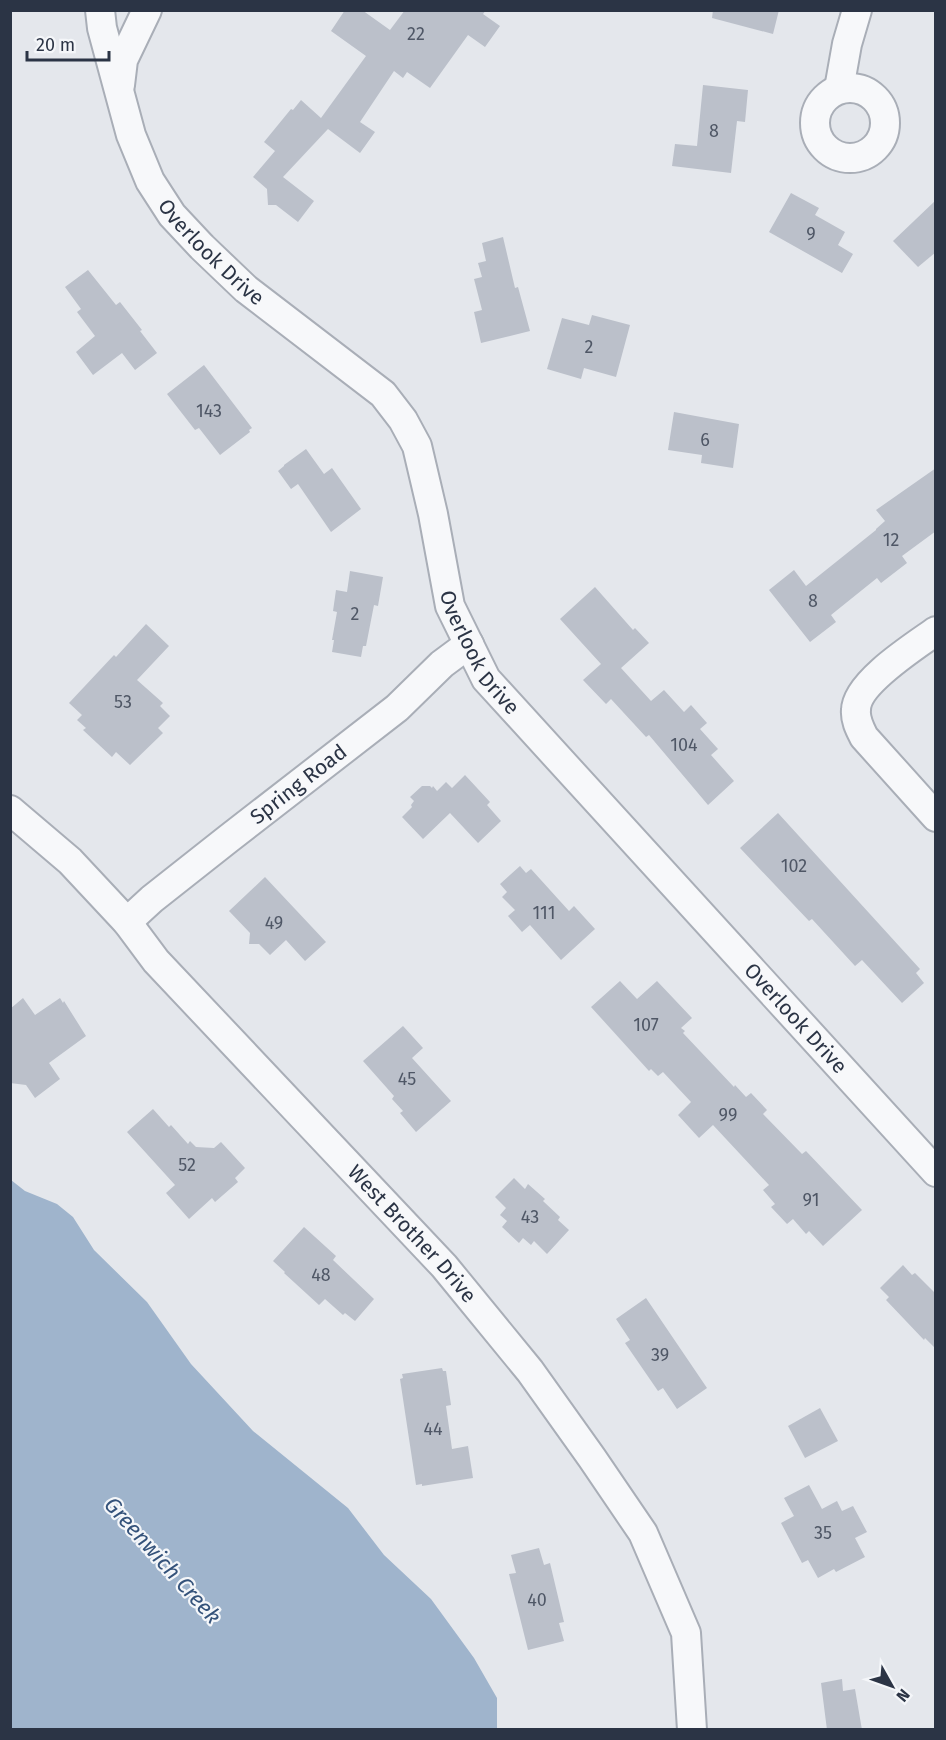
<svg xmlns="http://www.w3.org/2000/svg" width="946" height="1740" font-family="'Fira Sans',sans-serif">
	<rect width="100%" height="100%" fill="#e4e7ec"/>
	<path fill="#9fb4cc" d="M11 1180 25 1191 57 1204 73 1217 94 1250 147 1302 191 1364 253 1431 348 1508 384 1555 431 1599 474 1658 497 1698V1729H11Z"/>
	<g fill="#bbc0ca">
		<path d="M345 10H362L390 30 405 10H486L483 14 500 26 485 47 468 35 430 88 407 72 403 78 394 71 360 122 375 132 360 153 328 129 283 177 314 201 298 222 276 205H268L267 189 253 177 275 151 264 142 291 109 293 110 301 100 321 118 366 56 331 31Z"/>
		<path d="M713 10H779L773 34 712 18Z"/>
		<path d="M703 85 748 90 745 122 737 121 731 173 672 166 675 144 697 146Z"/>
		<path d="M791 193 819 208 815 215 845 232 838 245 853 254 842 273 769 232Z"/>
		<path d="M936 200V252L918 267 893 241Z"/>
		<path d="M503 237 515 288 518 287 530 331 481 343 474 312 482 310 474 279 482 277 478 263 486 261 482 243Z"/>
		<path d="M88 270 116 305 120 302 142 330 140 331 157 353 135 370 122 353 93 375 76 352 95 336 77 312 81 309 65 287Z"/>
		<path d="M592 315 630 325 616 377 584 368 581 379 547 369 562 318 589 325Z"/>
		<path d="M204 365 252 428 249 430 250 432 220 455 199 428 195 430 167 394Z"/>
		<path d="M674 412 739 424 733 468 701 463 702 455 668 450Z"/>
		<path d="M306 449 324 474 332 468 361 509 331 532 298 484 291 489 278 471 284 466V465Z"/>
		<path d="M936 468V531L902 556 907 563 881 583 877 578 831 615 836 622 810 642 769 590 794 570 806 586 876 530V529L885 521 876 510Z"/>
		<path d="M350 571 383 577 378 606 374 605 366 646H363L361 657 332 652 334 640H332L337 612 333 611 336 590 347 592Z"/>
		<path d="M595 587 633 630 635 628 649 643 621 668 651 701 664 690 684 712 691 705 707 723 700 729 718 749 711 755 734 781 708 805 649 735 646 737 611 699 606 704 583 680 601 664 560 619Z"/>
		<path d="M146 624 169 646 137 680 163 703 160 706 170 716 158 728 163 733 130 765 116 752 112 757 83 730 86 728 77 720 82 715 69 703 114 655 116 657Z"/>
		<path d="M465 775 490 802 487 805 501 821 478 843 450 813 423 839 402 817 412 807 411 805 414 801 410 797 422 786H430L432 788 433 786 437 791 446 782 452 788Z"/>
		<path d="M778 813 920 969 916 973 924 983 902 1003 862 960 855 966 812 919 809 921 740 848Z"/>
		<path d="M520 866 526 873 531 869 569 911 574 906 595 929 561 960 530 925 522 932 508 916 515 910 502 897 507 892 500 884Z"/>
		<path d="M265 877 326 942 305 961 286 940 270 955 259 944H249L250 933 229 911Z"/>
		<path d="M620 981 637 999 657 981 692 1018 681 1028 685 1031 683 1033 734 1087 735 1085 746 1097 751 1093 767 1110 763 1114 802 1154 806 1151 862 1210 823 1246 809 1231 806 1234 793 1219 787 1224 771 1207 775 1204 763 1190 769 1185 713 1125 699 1138 678 1115 691 1102 663 1072 658 1076 651 1069 649 1071 591 1007Z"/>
		<path d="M23 998 35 1015 60 998 63 1003 64 1001 86 1036 49 1063 60 1079 35 1098 26 1085 10 1083V1009Z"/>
		<path d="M403 1026 423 1048 412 1058 451 1101 416 1132 400 1113 403 1111 392 1099 394 1096 363 1061Z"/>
		<path d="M153 1109 169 1127 171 1125 188 1144 190 1141 196 1147 214 1148 221 1142 245 1168 235 1178 238 1182 215 1202 212 1198 189 1219 166 1193 175 1185 127 1132Z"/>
		<path d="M514 1178 525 1189 528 1184 545 1199 543 1201 560 1217 558 1220 569 1230 547 1254 534 1241 531 1245 523 1238 519 1243 502 1227 507 1221 500 1215 506 1208 495 1197Z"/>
		<path d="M304 1227 336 1256 333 1260 374 1299 355 1321 345 1313 343 1315 325 1299 319 1305 284 1273 285 1272 273 1261Z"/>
		<path d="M903 1265 912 1275 915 1273 936 1294V1349L925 1338 924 1340 886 1300 889 1297 880 1288Z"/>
		<path d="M646 1298 707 1388 677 1409 663 1388 658 1391 625 1343 630 1340 616 1319Z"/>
		<path d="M442 1368 443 1371H446L451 1405 446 1406 452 1449 468 1446 473 1478 422 1486V1484L416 1485 400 1379 403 1378 402 1374Z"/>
		<path d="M820 1408 838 1441 805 1458 788 1426Z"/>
		<path d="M809 1485 822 1509 837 1501 842 1511 853 1506 867 1532 855 1538 865 1557 836 1572 834 1569 818 1578 808 1560 802 1563 781 1523 794 1516 784 1498Z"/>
		<path d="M539 1548 544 1565 550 1563 564 1622 559 1623 564 1641 528 1650 509 1574 516 1573 511 1555Z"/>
		<path d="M842 1679 843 1691 855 1689 862 1730H827L821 1683Z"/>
	</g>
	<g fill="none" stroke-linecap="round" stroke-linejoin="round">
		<defs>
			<g id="minor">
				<path id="s1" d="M100 10 102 28 131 135 150 181 172 215 202 247 246 289 383 394 403 420 417 446 433 514 450 606 486 679 936 1172"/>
				<path d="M120 85 123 60 147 10"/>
				<circle cx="850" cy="123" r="35"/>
				<path d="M839 89 847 44 857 10"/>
				<path d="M936 631C915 646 856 683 856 710 855 720 860 729 864 737L936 817"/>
				<path id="s2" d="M10 810 70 861 127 922 156 961 444 1266 530 1371 592 1458 643 1533 686 1633 692 1730"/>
				<path id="s3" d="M127 922 152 899 228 839 397 708 442 664 469 644"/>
			</g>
		</defs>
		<use href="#minor" stroke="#a9aeb7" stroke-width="32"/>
		<use href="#minor" stroke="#f7f8fa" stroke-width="28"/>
	</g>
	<g text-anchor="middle" stroke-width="4.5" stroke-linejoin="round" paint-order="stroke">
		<g font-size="18" fill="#4f5766">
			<text x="416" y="40">22</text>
			<text x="714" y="137">8</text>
			<text x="811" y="240">9</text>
			<text x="589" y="353">2</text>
			<text x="209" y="417">143</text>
			<text x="705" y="446">6</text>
			<text x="891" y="546">12</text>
			<text x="813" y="607">8</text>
			<text x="355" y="620">2</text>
			<text x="123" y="708">53</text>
			<text x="684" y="751">104</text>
			<text x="794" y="872">102</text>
			<text x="544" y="919">111</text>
			<text x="274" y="929">49</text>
			<text x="646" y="1031">107</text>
			<text x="407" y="1085">45</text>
			<text x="728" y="1121">99</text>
			<text x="187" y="1171">52</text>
			<text x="811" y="1206">91</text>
			<text x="530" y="1223">43</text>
			<text x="321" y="1281">48</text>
			<text x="660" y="1361">39</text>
			<text x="433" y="1435">44</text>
			<text x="823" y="1539">35</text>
			<text x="537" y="1606">40</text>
		</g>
		<g font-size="21" fill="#2b3445" stroke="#f4f6f9">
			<text dy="7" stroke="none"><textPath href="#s1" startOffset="273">Overlook Drive</textPath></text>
			<text dy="7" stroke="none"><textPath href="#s1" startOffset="777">Overlook Drive</textPath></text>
			<text dy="7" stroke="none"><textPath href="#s3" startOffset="220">Spring Road</textPath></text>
			<text dy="7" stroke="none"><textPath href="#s1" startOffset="1263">Overlook Drive</textPath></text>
			<text dy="7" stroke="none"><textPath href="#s2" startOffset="585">West Brother Drive</textPath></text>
		</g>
		<g font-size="22" font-style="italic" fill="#34527a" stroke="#f4f6f9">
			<text transform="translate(163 1560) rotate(48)" y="8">Greenwich Creek</text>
		</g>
	</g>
	<rect width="946" height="1740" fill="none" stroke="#2b3445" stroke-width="24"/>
	<g transform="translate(892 1686) rotate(130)" stroke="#f4f6f9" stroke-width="4.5" paint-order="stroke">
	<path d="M0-4.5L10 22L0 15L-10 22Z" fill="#2b3445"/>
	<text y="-9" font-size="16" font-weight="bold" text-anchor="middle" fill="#2b3445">N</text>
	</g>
	<path d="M27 51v9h82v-9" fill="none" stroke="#2b3445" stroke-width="3"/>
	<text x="36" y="51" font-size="18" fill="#2b3445" stroke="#f4f6f9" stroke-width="4.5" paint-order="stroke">20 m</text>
</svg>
